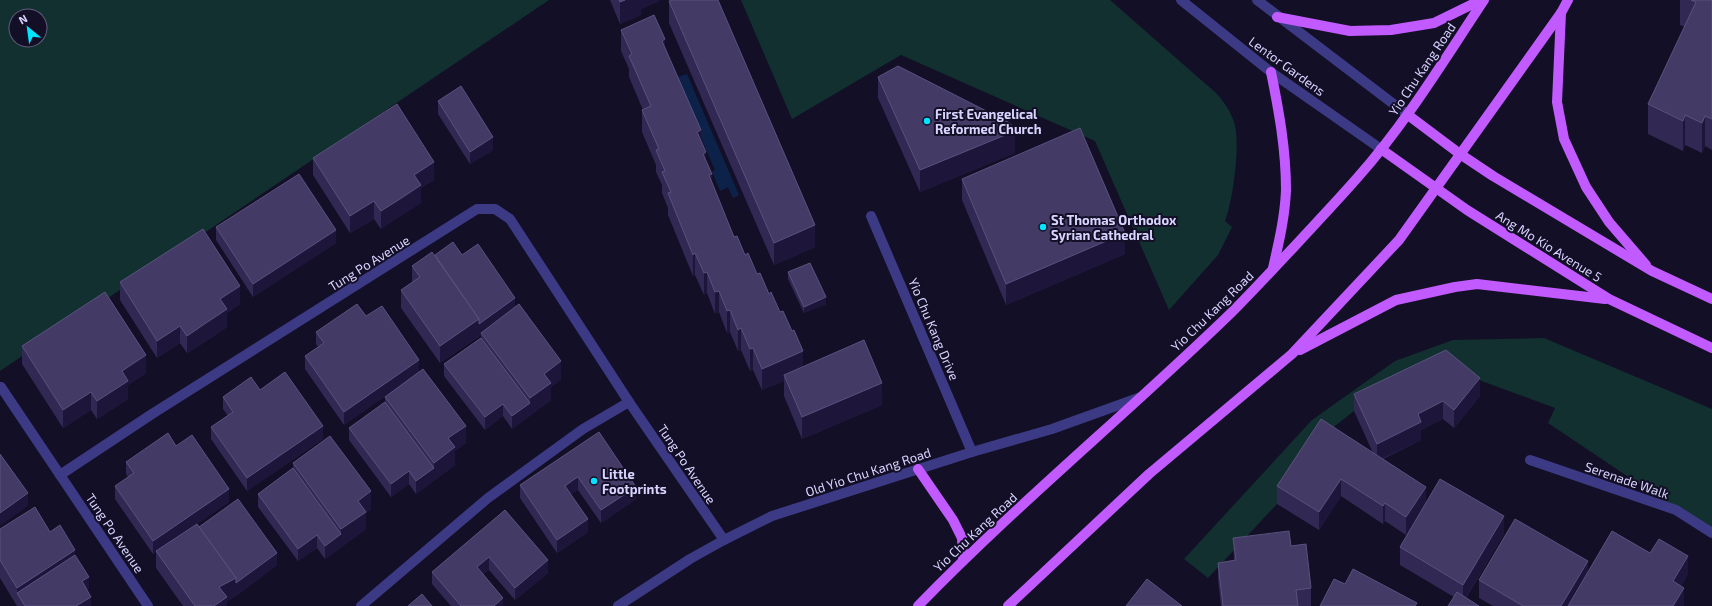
<svg xmlns="http://www.w3.org/2000/svg" width="1712" height="606" font-family="'Exo 2',sans-serif">
	<rect width="100%" height="100%" fill="#130f26"/>
	<g fill="#12302f" fill-rule="evenodd">
		<path d="M0 0H549L0 371ZM16 16H40V40H16Z"/>
		<path d="M741 0H1110L1216 93C1224 102 1230 110 1234 122 1241 142 1233 201 1225 221L1232 227 1218 255 1169 310 1095 141 901 55 792 119Z"/>
		<path d="M1544 338 1712 409V533L1548 423 1555 408 1446 368 1354 411 1321 437 1277 504 1208 578 1184 559 1312 420 1395 361 1453 340Z"/>
	</g>
	<path fill="#0c2248" d="M687 74 739 195 733 198 728 187 720 191 712 172 715 170 675 78Z"/>
	<g fill="none" stroke-linecap="round" stroke-linejoin="round">
		<g stroke="#3d3a85" stroke-width="10">
			<path d="M1181 0 1271 72 1381 149"/>
			<path d="M1257 0 1408 115"/>
			<path d="M871 216 972 452"/>
			<path d="M1 387 148 606"/>
			<path d="M1530 460 1676 510 1712 533"/>
			<path d="M60 475 152 414 477 209H495L510 219 629 402 724 540"/>
			<path d="M361 606 488 498 583 429 629 402"/>
			<path d="M618 606 690 559 724 540 772 516 972 452 1052 429 1141 397"/>
		</g>
		<g stroke="#c25bff" stroke-width="10">
			<path d="M1561 13 1557 102 1564 139 1586 187 1609 222 1646 265"/>
			<path d="M1277 17 1350 31 1391 30 1434 23 1481 0"/>
			<path d="M1271 72C1279 111 1286 150 1286 190 1285 216 1279 242 1273 268"/>
			<path d="M1408 115 1460 154 1493 176 1652 271 1712 299"/>
			<path d="M1381 149 1467 210 1609 299 1712 348"/>
			<path d="M1300 350 1396 300 1455 287 1477 284 1605 299"/>
			<path d="M918 469 953 520 962 538 963 559"/>
			<path d="M918 606C1018 503 1129 412 1232 312 1253 291 1273 269 1293 248 1315 224 1337 201 1358 177 1406 123 1444 60 1484 0"/>
			<path d="M1008 606 1149 474 1292 354 1399 240 1561 13 1568 0"/>
		</g>
	</g>
	<g fill="#312854">
		<path d="M610 0H659V1L641 9V15L620 24Z"/>
		<path d="M1680 0H1712V150L1705 146 1702 153 1685 145 1683 151 1648 134V104L1685 27 1680 25Z"/>
		<path d="M669 1 815 247 774 265 669 23Z"/>
		<path d="M621 30 665 48 701 141 712 183 734 237 745 255 769 294 803 366 882 405 802 439 784 396V381L762 390 753 370 750 371 741 350 738 351 730 332 727 333 719 312 715 314 707 293 704 295 695 275 693 276 668 215V208L662 193V185L656 172V165L642 132V110H643L629 77V69L621 51Z"/>
		<path d="M878 77 1015 153 920 192 878 98Z"/>
		<path d="M438 101 493 150 470 164 438 114Z"/>
		<path d="M313 158 434 180 421 188V203L400 216 381 229 374 219 350 233 313 175Z"/>
		<path d="M962 179 1125 254 1006 305 962 200Z"/>
		<path d="M216 227 336 243 253 297 216 240Z"/>
		<path d="M435 255H462L515 307 561 379 551 387V400L512 429 503 416 485 430 444 376V364L481 338V335L440 363 401 308V290L412 282V266Z"/>
		<path d="M788 272 826 304 804 313 788 279Z"/>
		<path d="M120 282 240 304 227 313V327L206 341 187 353 180 343 157 358 120 300Z"/>
		<path d="M366 316 419 372 466 443 455 451V465L416 494 409 484 391 497 349 440V428L385 402V397L404 383 344 425 305 369V356L318 347 316 344V332Z"/>
		<path d="M22 346 146 373 128 385V399L97 419 91 410 63 428 22 364Z"/>
		<path d="M260 390 323 439 247 491 211 439V427L228 416 223 409V397Z"/>
		<path d="M1354 394 1480 396 1454 428 1443 419 1421 430V440L1383 459 1426 502 1504 534 1466 598 1454 597 1400 565V547L1413 524 1406 535 1385 521 1383 524 1341 496 1319 530 1277 504V486L1373 453 1354 411Z"/>
		<path d="M599 432 636 499 601 523 578 490 573 493 571 494 588 532 557 553 520 498V485Z"/>
		<path d="M176 446 229 502 197 524 199 527 277 565 236 596 227 601V606H183L156 568V552L153 554 115 499V486L128 477 126 474V462Z"/>
		<path d="M293 463 371 509 366 513V529L325 559 317 548 298 561 258 507V494L293 468Z"/>
		<path d="M505 510 548 573 515 600 489 570 483 574 503 606H451L432 584V572Z"/>
		<path d="M0 529 50 532 75 555 89 589 87 590 91 606H17L0 578Z"/>
		<path d="M1233 538 1311 588V606H1221L1218 580V563L1234 561Z"/>
		<path d="M1650 553 1688 574 1681 586 1684 606H1493L1479 598V580L1588 573Z"/>
	</g>
	<g fill="#1d163a">
		<path d="M625 0H659V1L641 9V15L620 24V2Z"/>
		<path d="M665 39V61L662 41Z"/>
		<path d="M1685 115V145L1683 151V121Z"/>
		<path d="M1705 116V146L1702 153V123Z"/>
		<path d="M701 130V152L697 132Z"/>
		<path d="M1015 131V153L920 192V170Z"/>
		<path d="M493 137V150L470 164V152Z"/>
		<path d="M706 152V174L703 154Z"/>
		<path d="M434 162V180L421 188V203L381 229V211L414 175Z"/>
		<path d="M712 174V195L709 175Z"/>
		<path d="M374 201V219L350 233V216Z"/>
		<path d="M815 225V247L774 265V243Z"/>
		<path d="M336 230V243L253 297V284Z"/>
		<path d="M1125 233V254L1006 305V284Z"/>
		<path d="M695 253V275L693 276V255Z"/>
		<path d="M707 272V293L704 295V273Z"/>
		<path d="M240 286V304L227 313V327L187 353V336L220 299Z"/>
		<path d="M719 291V312L715 314V292Z"/>
		<path d="M826 297V304L804 313V307Z"/>
		<path d="M515 298V311L481 333V335L479 336V324Z"/>
		<path d="M730 310V332L727 333V311Z"/>
		<path d="M479 319V336L440 363V346Z"/>
		<path d="M180 326V343L157 358V341Z"/>
		<path d="M741 328V350L738 351V330Z"/>
		<path d="M753 348V370L750 371V349Z"/>
		<path d="M803 351V372L784 375V381L762 390V369Z"/>
		<path d="M146 355V373L128 385V399L97 419V401L122 371Z"/>
		<path d="M419 360V373L344 425V412Z"/>
		<path d="M561 361V379L551 387V400L512 429V416L530 403V398L544 374Z"/>
		<path d="M1480 378V396L1454 428V410Z"/>
		<path d="M882 383V405L802 439V417Z"/>
		<path d="M91 392V410L63 428V410Z"/>
		<path d="M1443 401V419L1421 430V440L1377 461V444L1418 414Z"/>
		<path d="M503 404V416L485 430V417Z"/>
		<path d="M323 426V439L247 491V478Z"/>
		<path d="M466 426V443L455 451V465L416 494V481L434 468V463L448 438Z"/>
		<path d="M409 471V484L391 497V484Z"/>
		<path d="M578 477V490L565 498V486Z"/>
		<path d="M1341 479V496L1319 530V512Z"/>
		<path d="M636 487V499L601 523V510Z"/>
		<path d="M1426 487V504L1406 535V517Z"/>
		<path d="M229 489V502L157 552 156 551V552L153 554V541Z"/>
		<path d="M371 491V509L366 513V529L325 559V546L341 534V529L358 501Z"/>
		<path d="M28 493V506L0 526V513Z"/>
		<path d="M1385 503V521L1383 524V506Z"/>
		<path d="M1504 516V534L1463 602V585Z"/>
		<path d="M588 519V532L557 553V540Z"/>
		<path d="M317 535V548L298 561V549Z"/>
		<path d="M75 550V568L17 593V588Z"/>
		<path d="M277 553V565L236 596 227 601V606H214L219 587Z"/>
		<path d="M1688 556V574L1673 599V581Z"/>
		<path d="M489 557V570L477 580V567Z"/>
		<path d="M548 560V573L515 600V588Z"/>
		<path d="M1588 561V579L1572 606H1561Z"/>
		<path d="M89 577V589L82 594V581Z"/>
		<path d="M1684 588V606H1673Z"/>
		<path d="M91 597V606H76Z"/>
		<path d="M503 598V606H494Z"/>
	</g>
	<g fill="#433a66" stroke="#5a527e">
		<path d="M619 0H625L620 2Z"/>
		<path d="M673 0H718L815 225 774 243 669 1Z"/>
		<path d="M1691 0H1712V119L1705 116 1702 123 1685 115 1683 121 1648 104 1696 2Z"/>
		<path d="M654 15 665 39 662 41 701 130 697 132 706 152 703 154 712 174 709 175 734 237 737 236 745 255 748 253 757 274 760 273 769 294 771 292 780 312 783 311 792 331 794 330 803 351 762 369 753 348 750 349 741 328 738 330 730 310 727 311 719 291 715 292 707 272 704 273 695 253 693 255 668 193 671 192 662 172 665 171 656 150 659 149 642 110 651 106 629 56 632 54 621 30Z"/>
		<path d="M898 66 1010 123 1015 131 920 170 878 77Z"/>
		<path d="M461 86 493 137 470 152 438 101Z"/>
		<path d="M397 104 434 162 414 175 421 185 400 199 381 211 374 201 350 216 313 158Z"/>
		<path d="M1080 128 1125 233 1006 284 962 179Z"/>
		<path d="M299 174 336 230 253 284 216 227Z"/>
		<path d="M203 229 240 286 220 299 227 309 206 323 187 336 180 326 157 341 120 282Z"/>
		<path d="M453 242 462 255 478 244 515 298 479 324V319L435 255Z"/>
		<path d="M432 252 479 319 440 346 401 290 420 277 412 266Z"/>
		<path d="M810 263 826 297 804 307 788 272Z"/>
		<path d="M105 292 146 355 122 371 128 381 97 401 91 392 63 410 22 346Z"/>
		<path d="M357 304 366 316 382 306 419 360 344 412 305 356 324 343 316 332Z"/>
		<path d="M519 304 561 361 544 374 551 383 530 398 481 333Z"/>
		<path d="M481 338 530 403 512 416 503 404 485 417 444 364Z"/>
		<path d="M864 340 882 383 802 417 784 375Z"/>
		<path d="M1446 350 1480 378 1454 410 1443 401 1418 414 1421 422 1377 444 1354 394Z"/>
		<path d="M423 369 466 426 448 438 455 447 434 463 385 397Z"/>
		<path d="M285 372 323 426 247 478 211 427 233 412 223 397 251 377 260 390Z"/>
		<path d="M385 402 434 468 416 481 409 471 391 484 349 428Z"/>
		<path d="M1321 419 1426 487 1406 517 1385 503 1383 506 1341 479 1319 512 1277 486Z"/>
		<path d="M599 432 636 487 601 510 578 477 573 480 565 486 588 519 557 540 520 485Z"/>
		<path d="M168 433 176 446 192 435 229 489 153 541 115 486 134 473 126 462Z"/>
		<path d="M330 436 371 491 358 501 366 512 341 529 293 463Z"/>
		<path d="M0 454 28 493 0 513Z"/>
		<path d="M293 468 341 534 325 546 317 535 298 549 258 494Z"/>
		<path d="M1440 479 1504 516 1463 585 1400 547Z"/>
		<path d="M238 499 277 553 236 583V578L199 527Z"/>
		<path d="M35 507 50 532 60 525 75 550 17 588 0 560V529Z"/>
		<path d="M505 510 548 560 515 588 489 557 477 567 503 598 494 606H461L432 572Z"/>
		<path d="M1515 519 1588 561 1561 606H1523L1479 580Z"/>
		<path d="M197 524 236 578 219 587 227 597 214 606H195L156 551Z"/>
		<path d="M1289 531 1291 546 1306 544 1311 588 1296 590 1298 606H1223L1218 563 1236 560 1233 538Z"/>
		<path d="M1612 531 1650 553 1659 539 1688 556 1673 581 1684 588 1673 606H1568Z"/>
		<path d="M75 555 89 577 82 581 91 597 76 606H25L17 593Z"/>
		<path d="M1353 569 1417 603 1415 606H1320L1334 579 1345 584Z"/>
		<path d="M1147 579 1182 606H1126Z"/>
		<path d="M1457 592 1479 606H1448Z"/>
		<path d="M422 594 432 606H408Z"/>
	</g>
	<g fill="#00e5ff" stroke="#130f26" stroke-width="1.5">
		<circle cx="927" cy="121" r="4"/>
		<circle cx="1043" cy="227" r="4"/>
		<circle cx="594" cy="481" r="4"/>
	</g>
	<g text-anchor="middle" stroke-width="4" stroke-linejoin="round" paint-order="stroke">
		<g font-size="13" fill="#d9d4ff" stroke="#130f26">
			<text transform="translate(1287 66) rotate(36)" y="5">Lentor Gardens</text>
			<text transform="translate(1422 69) rotate(-56)" y="5">Yio Chu Kang Road</text>
			<text transform="translate(1549 246) rotate(32)" y="5">Ang Mo Kio Avenue 5</text>
			<text transform="translate(369 263) rotate(-32)" y="5">Tung Po Avenue</text>
			<text transform="translate(1212 311) rotate(-44)" y="5">Yio Chu Kang Road</text>
			<text transform="translate(934 329) rotate(67)" y="5">Yio Chu Kang Drive</text>
			<text transform="translate(687 464) rotate(56)" y="5">Tung Po Avenue</text>
			<text transform="translate(868 472) rotate(-18)" y="5">Old Yio Chu Kang Road</text>
			<text transform="translate(1627 480) rotate(19)" y="5">Serenade Walk</text>
			<text transform="translate(975 532) rotate(-43)" y="5">Yio Chu Kang Road</text>
			<text transform="translate(115 533) rotate(56)" y="5">Tung Po Avenue</text>
		</g>
		<g font-size="13" font-weight="bold" fill="#d9d4ff" stroke="#130f26" text-anchor="start">
			<text x="935" y="119">First Evangelical<tspan x="935" dy="15">Reformed Church</tspan></text>
			<text x="1051" y="225">St Thomas Orthodox<tspan x="1051" dy="15">Syrian Cathedral</tspan></text>
			<text x="602" y="479">Little<tspan x="602" dy="15">Footprints</tspan></text>
		</g>
	</g>
	<g transform="translate(28 28) rotate(331)"><circle r="19" fill="#130f26" stroke="#625e7d"/>
	<path d="M0-3L7 15L0 10L-7 15Z" fill="#00e5ff"/>
	<text y="-6" font-size="11" font-weight="bold" text-anchor="middle" fill="#d9d4ff">N</text>
	</g>
</svg>
